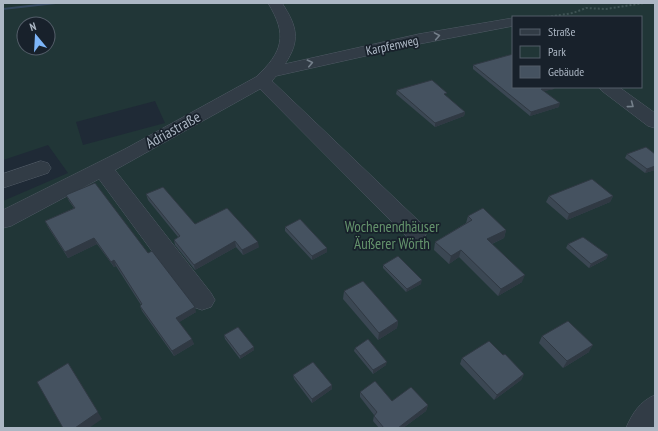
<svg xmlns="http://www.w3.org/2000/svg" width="658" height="431" font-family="'PT Sans Narrow',sans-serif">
	<rect width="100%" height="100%" fill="#1f2a36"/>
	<path fill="#213637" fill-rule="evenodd" d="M3 3H655V428H3V201L68 173 48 145 3 160ZM513 17H641V87H513ZM24 24H48V48H24ZM155 101 165 123 83 145 76 122Z"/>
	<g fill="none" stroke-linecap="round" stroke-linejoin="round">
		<path fill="#32475d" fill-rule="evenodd" d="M46 3H58L56 4 3 10V8Z"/>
		<defs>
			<g id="minor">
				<path d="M268 3H282C297 26 301 40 285 64L419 34 513 18V26L419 44 276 76 272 81 424 226 427 232 424 238 416 240 408 238 260 89 115 170 211 293 215 300 211 307 202 310 193 307 99 179 11 226 3 228V210L125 149 256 77C283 52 288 35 268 3Z"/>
				<path d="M599 87H619L655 113V128L648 126 602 91Z"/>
				<path d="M41 161 48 163 51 168 48 173 3 188V174Z"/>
				<path d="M655 395V428H626C632 414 640 401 655 395Z"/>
			</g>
		</defs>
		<use href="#minor" stroke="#505a65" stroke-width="1"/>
		<path stroke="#3e5354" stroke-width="2" stroke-dasharray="2 2" stroke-linecap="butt" d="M547 17 573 13 586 8 606 9 644 3"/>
		<use href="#minor" fill="#323c46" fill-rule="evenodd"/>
	</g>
	<g fill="#3b4753">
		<path d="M473 65 554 89 544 91 559 107 530 116 473 69Z"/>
		<path d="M397 90 447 97 465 112 464 116 435 127 396 94Z"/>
		<path d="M627 154H655V170L645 173 625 158Z"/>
		<path d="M146 194 195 224 259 247 243 255 236 247 195 270 175 245 174 240 178 237 148 200Z"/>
		<path d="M66 195 148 253 196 312 179 322 194 344 174 356 142 311 140 306 141 305 116 266 114 267 97 244 68 258 48 227 45 221 74 208 69 201Z"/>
		<path d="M549 196H613L610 202 567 220 546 202Z"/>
		<path d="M468 216 506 230 504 238 492 244 522 282 498 296 459 257 449 264 434 250 435 242 466 223Z"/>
		<path d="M285 227 327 248V252L312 260 285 231Z"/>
		<path d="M568 244 608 255 606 259 589 268 566 248Z"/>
		<path d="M383 265 421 284 406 292 383 268Z"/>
		<path d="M344 291 398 321 397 328 378 340 343 299Z"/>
		<path d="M224 335 254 350 240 359 225 339Z"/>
		<path d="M542 336 589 352 563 368 539 343Z"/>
		<path d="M355 348 386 365 373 374 354 351Z"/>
		<path d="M503 355 524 374 521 380 494 400 460 364 462 358Z"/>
		<path d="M293 375 332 385V389L312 403 294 379Z"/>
		<path d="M360 392 392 401 428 405 426 411 403 428H379L373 421 374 415 360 397Z"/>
	</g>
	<g fill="#303943">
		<path d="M547 87H555L554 89 540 92 541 89Z"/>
		<path d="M560 103 559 107 530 116 531 112Z"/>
		<path d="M465 112 464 116 435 127V123Z"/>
		<path d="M655 166V170L645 173 647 169Z"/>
		<path d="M613 196 610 202 567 220 569 214Z"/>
		<path d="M506 230 504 238 485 247 487 239Z"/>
		<path d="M94 238 97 244 68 258 65 252Z"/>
		<path d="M235 241 236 247 195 270 194 265Z"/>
		<path d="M258 242 259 247 243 255 242 250Z"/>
		<path d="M327 248V252L312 260V256Z"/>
		<path d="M461 250 459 257 449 264 451 256Z"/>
		<path d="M608 255 606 259 589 268 591 264Z"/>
		<path d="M114 260 116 266 114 267 111 262Z"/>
		<path d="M525 275 522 282 498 296 501 289Z"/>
		<path d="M422 280 421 284 406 292 407 289Z"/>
		<path d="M195 307 196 312 178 323 176 318Z"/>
		<path d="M398 321 397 328 378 340 379 333Z"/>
		<path d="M192 339 194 344 174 356 172 351Z"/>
		<path d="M593 345 589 352 563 368 567 361Z"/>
		<path d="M254 347V350L240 359V356Z"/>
		<path d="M387 362 386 365 373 374V370Z"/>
		<path d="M68 363 102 419 89 428H75Z"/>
		<path d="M524 374 521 380 494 400 497 395Z"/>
		<path d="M332 385V389L312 403V399Z"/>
		<path d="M428 405 426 411 403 428H398Z"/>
	</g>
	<g fill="#455260" stroke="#303943">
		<path d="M513 54V87H547L541 89 560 103 531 112 473 65Z"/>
		<path d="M432 80 447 93 444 94 465 112 435 123 397 90Z"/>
		<path d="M646 147 655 154V166L647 169 627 154Z"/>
		<path d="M592 179 613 196 569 214 549 196Z"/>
		<path d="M95 183 148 253 152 251 195 307 176 318 192 339 172 351 140 306 142 304 114 260 111 262 94 238 65 252 45 221 75 208 66 195Z"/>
		<path d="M163 187 195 224 227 208 258 242 242 250 235 241 194 265 174 240 180 236 146 194Z"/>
		<path d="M483 208 506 230 487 239 525 275 501 289 461 250 451 256 435 242 472 220 468 216Z"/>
		<path d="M300 219 327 248 312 256 285 227Z"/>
		<path d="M583 237 608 255 591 264 568 244Z"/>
		<path d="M398 256 422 280 407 289 383 265Z"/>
		<path d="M363 281 398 321 379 333 344 291Z"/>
		<path d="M568 321 593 345 567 361 542 336Z"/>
		<path d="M238 327 254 347 240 356 224 335Z"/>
		<path d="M368 339 387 362 373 370 355 348Z"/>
		<path d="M489 341 503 355 505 354 524 374 497 395 462 358Z"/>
		<path d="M313 362 332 385 312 399 293 375Z"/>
		<path d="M68 363 98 412 75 428H63L37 382Z"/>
		<path d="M375 381 392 401 411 387 428 405 398 428H384L374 416 377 412 360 392Z"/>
	</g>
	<defs><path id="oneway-chevron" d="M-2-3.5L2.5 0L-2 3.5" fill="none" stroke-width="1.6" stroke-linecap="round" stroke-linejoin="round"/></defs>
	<g stroke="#75808b">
		<use href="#oneway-chevron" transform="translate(437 36) rotate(-10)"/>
		<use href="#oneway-chevron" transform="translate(310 63) rotate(-13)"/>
		<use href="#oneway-chevron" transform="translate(631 105) rotate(37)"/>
	</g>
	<g text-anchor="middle" stroke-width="3.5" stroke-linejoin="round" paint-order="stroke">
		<g font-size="13" fill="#acb7c4" stroke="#18212b">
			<text transform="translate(392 45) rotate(-12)" y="5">Karpfenweg</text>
		</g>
		<g font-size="15" fill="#acb7c4" stroke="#18212b">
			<text transform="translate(173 130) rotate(-29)" y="5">Adriastraße</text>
		</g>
		<g font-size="15" fill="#64936c" stroke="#18212b">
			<text x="392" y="232">Wochenendhäuser<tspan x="392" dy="17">Äußerer Wörth</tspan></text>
		</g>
	</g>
	<rect width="658" height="431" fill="none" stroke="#acb7c4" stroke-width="8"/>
	<rect x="512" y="16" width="130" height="72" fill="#18212b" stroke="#535d68"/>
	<rect x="520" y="29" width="20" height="6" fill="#323c46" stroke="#535d68"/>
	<text x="548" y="36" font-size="12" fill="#acb7c4">Straße</text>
	<rect x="520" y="46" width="20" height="12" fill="#213637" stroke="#535d68"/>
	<text x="548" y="56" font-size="12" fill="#acb7c4">Park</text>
	<rect x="520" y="66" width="20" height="12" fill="#455260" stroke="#535d68"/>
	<text x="548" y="76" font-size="12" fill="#acb7c4">Gebäude</text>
	<g transform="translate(36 36) rotate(342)"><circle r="19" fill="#18212b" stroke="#535d68"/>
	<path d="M0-3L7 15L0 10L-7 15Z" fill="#7db5f8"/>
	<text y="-6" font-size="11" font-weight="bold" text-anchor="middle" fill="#acb7c4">N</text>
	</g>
</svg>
